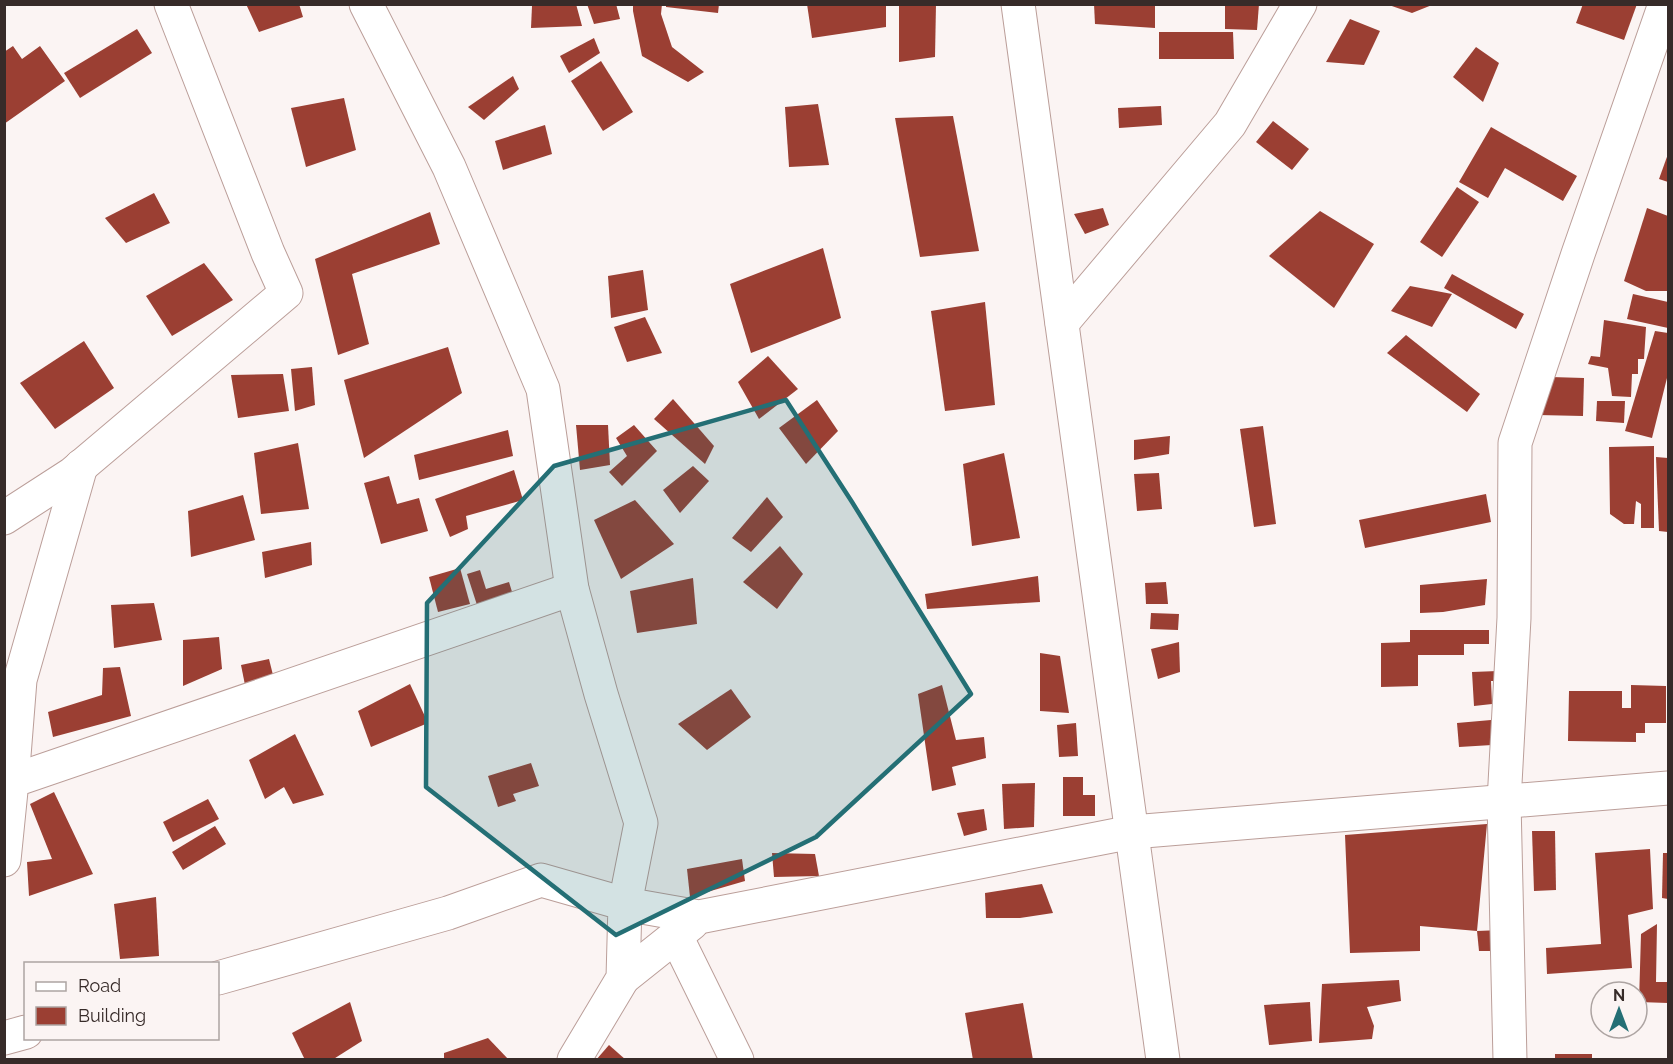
<svg xmlns="http://www.w3.org/2000/svg" width="1673" height="1064" font-family="Raleway,sans-serif">
	<rect width="100%" height="100%" fill="#fbf4f3"/>
	<g fill="#9b3f33">
		<path d="M246 4H299L303 17 259 32Z"/>
		<path d="M542 4H576L582 26 531 28 532 6Z"/>
		<path d="M587 4H616L620 19 594 24Z"/>
		<path d="M633 4H662L661 14 672 47 704 72 688 82 642 56 633 11Z"/>
		<path d="M666 4H719L718 13 666 7Z"/>
		<path d="M807 4H886V27L812 38Z"/>
		<path d="M936 4 935 57 899 62V5Z"/>
		<path d="M1094 4H1155V28L1095 24Z"/>
		<path d="M1225 4H1259L1257 30 1225 29Z"/>
		<path d="M1386 4H1432V5L1412 13Z"/>
		<path d="M1583 4H1637L1624 40 1576 23Z"/>
		<path d="M1350 19 1380 31 1364 65 1326 62Z"/>
		<path d="M137 29 152 53 80 98 64 73Z"/>
		<path d="M1159 32H1233L1234 59H1159Z"/>
		<path d="M594 38 600 53 569 73 560 56Z"/>
		<path d="M13 46 22 59 40 46 65 81 4 124V52Z"/>
		<path d="M1476 47 1499 63 1483 102 1453 77Z"/>
		<path d="M601 61 633 112 603 131 571 81Z"/>
		<path d="M513 76 519 89 484 120 468 107Z"/>
		<path d="M344 98 356 150 306 167 291 108Z"/>
		<path d="M818 104 829 165 789 167 785 107Z"/>
		<path d="M1161 106 1162 125 1119 128 1118 108Z"/>
		<path d="M953 116 979 251 920 257 895 118Z"/>
		<path d="M1273 121 1309 149 1292 170 1256 142Z"/>
		<path d="M545 125 552 154 503 170 495 141Z"/>
		<path d="M1491 127 1577 176 1563 201 1505 168 1488 198 1459 182Z"/>
		<path d="M1668 154V182L1659 179Z"/>
		<path d="M1457 187 1479 202 1442 257 1420 242Z"/>
		<path d="M154 193 170 223 126 243 105 218Z"/>
		<path d="M1103 208 1109 225 1085 234 1074 214Z"/>
		<path d="M1647 208 1668 216V291H1646L1624 281Z"/>
		<path d="M1320 211 1374 244 1334 308 1269 256Z"/>
		<path d="M430 212 440 244 352 274 369 344 338 355 315 259Z"/>
		<path d="M823 248 841 318 751 353 730 284Z"/>
		<path d="M204 263 233 300 172 336 146 296Z"/>
		<path d="M643 270 648 310 611 318 608 276Z"/>
		<path d="M1452 274 1524 314 1516 329 1444 288Z"/>
		<path d="M1410 286 1452 294 1432 327 1391 311Z"/>
		<path d="M1633 294 1668 302V328L1627 319Z"/>
		<path d="M985 302 995 405 945 411 931 311Z"/>
		<path d="M645 317 662 353 627 362 614 327Z"/>
		<path d="M1604 320 1646 327 1644 359H1638V374H1632L1631 397 1612 396 1608 368 1588 364 1591 356 1600 357Z"/>
		<path d="M1655 331 1668 333V374L1652 438 1625 431Z"/>
		<path d="M1406 335 1480 394 1467 412 1387 353Z"/>
		<path d="M84 341 114 388 55 429 20 383Z"/>
		<path d="M448 347 462 393 364 458 344 380Z"/>
		<path d="M768 356 798 389 759 419 738 382Z"/>
		<path d="M312 367 315 405 295 411 291 369Z"/>
		<path d="M283 374 289 411 238 418 231 375Z"/>
		<path d="M1551 377 1584 378 1583 416 1538 415Z"/>
		<path d="M673 399 714 446 705 464 654 419Z"/>
		<path d="M817 400 838 431 806 464 779 428Z"/>
		<path d="M1597 401H1625L1624 423 1596 421Z"/>
		<path d="M576 425H608L610 465 580 470Z"/>
		<path d="M634 425 657 451 622 486 609 472 627 456 616 438Z"/>
		<path d="M1263 426 1276 524 1254 527 1240 429Z"/>
		<path d="M508 430 513 456 419 480 414 455Z"/>
		<path d="M1170 436 1169 454 1134 460V440Z"/>
		<path d="M298 443 309 509 261 514 254 453Z"/>
		<path d="M1654 446V528H1641V504L1636 501 1634 524H1624L1610 514 1609 447Z"/>
		<path d="M1004 453 1020 538 972 546 963 464Z"/>
		<path d="M1656 457 1668 458V532L1659 531Z"/>
		<path d="M693 466 709 481 680 513 663 490Z"/>
		<path d="M514 470 523 500 466 516 468 529 450 537 435 499Z"/>
		<path d="M1159 473 1162 509 1137 511 1134 474Z"/>
		<path d="M389 476 397 504 419 498 428 531 381 544 364 483Z"/>
		<path d="M1486 494 1491 522 1365 548 1359 520Z"/>
		<path d="M243 495 255 540 191 557 188 511Z"/>
		<path d="M767 497 783 517 751 552 732 538Z"/>
		<path d="M635 500 674 544 621 579 594 520Z"/>
		<path d="M311 542 312 565 265 578 262 552Z"/>
		<path d="M780 546 803 574 777 609 743 582Z"/>
		<path d="M460 568 470 604 438 612 429 577Z"/>
		<path d="M480 570 486 589 509 582 513 595 477 605 467 574Z"/>
		<path d="M1038 576 1040 602 927 609 925 594Z"/>
		<path d="M693 578 697 624 637 633 630 591Z"/>
		<path d="M1487 579 1485 605 1443 612 1420 613V585Z"/>
		<path d="M1166 582 1168 604H1146L1145 583Z"/>
		<path d="M154 603 162 640 114 648 111 605Z"/>
		<path d="M1151 613 1179 614 1178 630 1150 629Z"/>
		<path d="M1410 630H1489V644H1464V655H1418V686L1381 687V643L1410 642Z"/>
		<path d="M219 637 222 669 183 686V640Z"/>
		<path d="M1179 642 1180 672 1158 679 1151 649Z"/>
		<path d="M1040 653 1060 656 1069 713 1040 711Z"/>
		<path d="M269 659 274 679 245 685 241 665Z"/>
		<path d="M120 667 131 716 53 737 48 712 102 695 103 668Z"/>
		<path d="M1498 671V681H1491L1492 704 1474 706 1472 672Z"/>
		<path d="M410 684 428 723 371 747 358 711Z"/>
		<path d="M942 685 956 740 984 737 986 758 952 767 956 785 932 791 918 694Z"/>
		<path d="M1631 685 1666 686V723H1645V733H1636V742L1568 741 1569 691H1622V708H1631Z"/>
		<path d="M731 689 751 717 707 750 678 724Z"/>
		<path d="M1491 720 1492 745 1459 747 1457 723Z"/>
		<path d="M1076 723 1078 756 1059 757 1057 725Z"/>
		<path d="M295 734 324 795 293 804 284 787 265 799 249 760Z"/>
		<path d="M531 763 539 786 513 794 516 801 498 807 488 776Z"/>
		<path d="M1063 777H1083V795H1095V816H1063Z"/>
		<path d="M1035 783 1034 827 1004 829 1002 784Z"/>
		<path d="M54 792 93 874 29 896 27 862 52 859 30 804Z"/>
		<path d="M208 799 219 819 173 842 163 822Z"/>
		<path d="M984 809 987 830 964 836 957 813Z"/>
		<path d="M1487 824 1477 931 1420 926V951L1350 953 1345 835Z"/>
		<path d="M215 826 226 844 183 870 172 852Z"/>
		<path d="M1532 831H1555L1556 890 1534 891Z"/>
		<path d="M1650 849 1653 909 1628 915 1632 968 1547 974 1546 948 1601 944 1595 853Z"/>
		<path d="M772 853 815 854 819 876 774 877Z"/>
		<path d="M1663 853H1668V899L1662 898Z"/>
		<path d="M742 859 745 881 690 897 687 869Z"/>
		<path d="M1042 884 1053 913 1020 918H986L985 893Z"/>
		<path d="M156 897 159 956 120 959 114 904Z"/>
		<path d="M1657 924 1656 982H1668V1003L1639 1002 1641 934Z"/>
		<path d="M1501 930 1499 951H1479L1477 931Z"/>
		<path d="M1399 980 1401 1001 1367 1007 1374 1026 1372 1039 1319 1043 1322 984Z"/>
		<path d="M350 1002 362 1041 332 1060H305L292 1033Z"/>
		<path d="M1310 1002 1312 1041 1269 1045 1264 1005Z"/>
		<path d="M1023 1003 1033 1060H973L965 1013Z"/>
		<path d="M488 1038 509 1060H444V1053Z"/>
		<path d="M609 1045 626 1060H596Z"/>
		<rect x="1555" y="1054" width="37" height="6"/>
	</g>
	<g fill="none" stroke-linecap="round" stroke-linejoin="round">
		<defs>
			<g id="minor">
				<path d="M366 4 449 167 543 389 572 589 601 694 641 823 625 904 699 917 1132 832 1668 788"/>
				<path d="M1018 4 1163 1060"/>
				<path d="M1062 323 1230 124 1300 4"/>
				<path d="M4 518 72 474 286 293 268 253 171 4"/>
				<path d="M12 781 20 680 81 466"/>
				<path d="M4 860 12 781 572 589"/>
				<path d="M676 936 737 1060"/>
				<path d="M218 978 448 913 541 880 625 904 623 978 574 1060"/>
				<path d="M623 978 692 923"/>
				<path d="M4 1038 26 1032"/>
				<path d="M1510 1060 1504 802 1514 618 1515 443 1578 254 1665 4"/>
			</g>
		</defs>
		<use href="#minor" stroke="#bb9e99" stroke-width="35"/>
		<use href="#minor" stroke="#fff" stroke-width="33"/>
	</g>
	<path fill="#246f75" fill-opacity="0.2" stroke="#246f75" stroke-width="4.5" stroke-linejoin="round" d="M786 400 852 502 971 694 816 837 616 935 426 787 427 603 554 466Z"/>
	<rect width="1673" height="1064" fill="none" stroke="#372b29" stroke-width="12"/>
	<rect x="24" y="962" width="195" height="78" fill="#fbf4f3" stroke="#ada4a2" stroke-width="1.5"/>
	<rect x="36" y="982" width="30" height="9" fill="#ffffff" stroke="#ada4a2" stroke-width="1.5"/>
	<text x="78" y="992" font-size="18" fill="#372b29">Road</text>
	<rect x="36" y="1007" width="30" height="18" fill="#9b3f33" stroke="#ada4a2" stroke-width="1.5"/>
	<text x="78" y="1022" font-size="18" fill="#372b29">Building</text>
	<g transform="translate(1619 1010)"><circle r="28" fill="#fbf4f3" stroke="#ada4a2" stroke-width="1.5"/>
	<path d="M0-4.5L10 22L0 15L-10 22Z" fill="#246f75"/>
	<text y="-9" font-size="16" font-weight="bold" text-anchor="middle" fill="#372b29">N</text>
	</g>
</svg>
